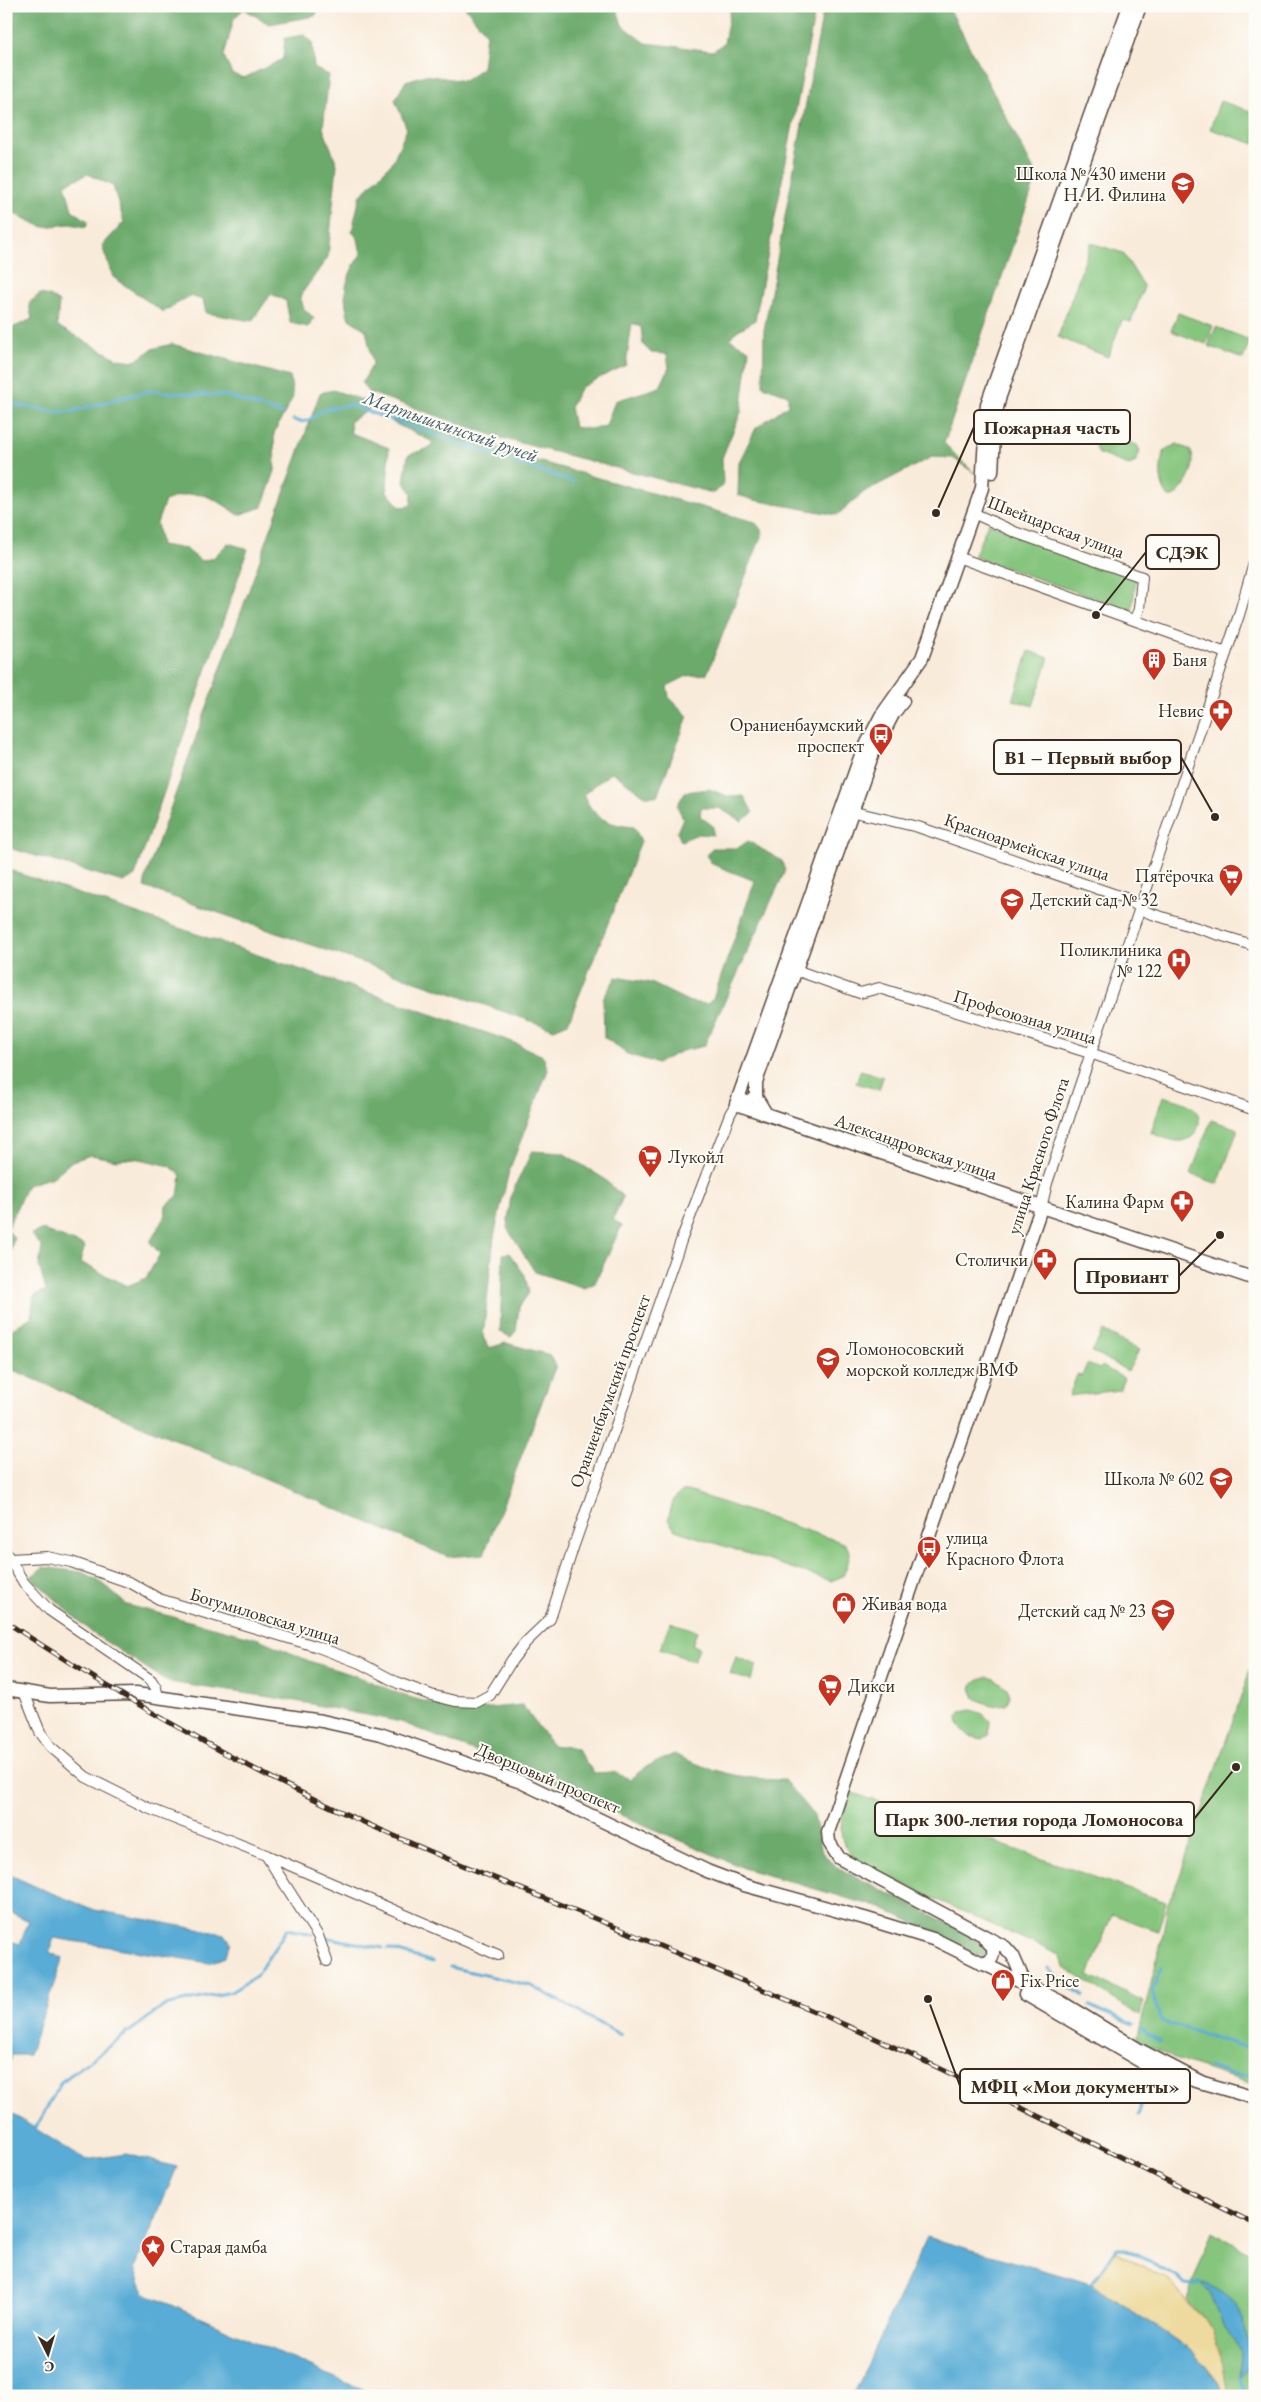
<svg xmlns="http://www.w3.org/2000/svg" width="1261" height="2402" font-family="'EB Garamond',serif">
	<rect width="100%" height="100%" fill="#fdfcf7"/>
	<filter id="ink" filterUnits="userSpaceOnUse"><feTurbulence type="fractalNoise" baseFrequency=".02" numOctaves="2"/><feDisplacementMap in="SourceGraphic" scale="10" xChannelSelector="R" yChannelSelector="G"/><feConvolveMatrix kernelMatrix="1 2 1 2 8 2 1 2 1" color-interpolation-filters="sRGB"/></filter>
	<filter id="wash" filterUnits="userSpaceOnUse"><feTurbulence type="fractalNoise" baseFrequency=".0096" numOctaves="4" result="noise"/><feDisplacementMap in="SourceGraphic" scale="20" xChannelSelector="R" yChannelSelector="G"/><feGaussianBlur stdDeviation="1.12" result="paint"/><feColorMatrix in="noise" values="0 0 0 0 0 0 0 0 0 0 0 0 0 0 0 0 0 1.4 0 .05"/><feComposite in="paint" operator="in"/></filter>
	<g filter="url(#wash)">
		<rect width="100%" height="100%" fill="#f9ebda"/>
		<g fill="#85c57d" stroke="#60784e">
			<path d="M1220 101 1255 113V144L1210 129Z"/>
			<path d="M1091 243 1123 253 1144 287 1131 322 1122 320 1108 357 1058 337Z"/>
			<path d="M1178 313 1213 326 1206 344 1171 331Z"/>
			<path d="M1216 327 1250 340 1243 359 1208 346Z"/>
			<path d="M1105 434 1137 445 1140 451 1136 462 1129 465 1099 454 1095 447 1099 437Z"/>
			<path d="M1177 444 1190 450C1199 464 1186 488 1173 497H1169C1159 487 1158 460 1166 449Z"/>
			<path d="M988 523 1136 579 1132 611 974 557Z"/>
			<path d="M1029 651 1049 658 1033 706 1013 700Z"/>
			<path d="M861 1070 883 1077 879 1090 856 1083Z"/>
			<path d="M1163 1096C1172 1099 1185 1101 1192 1107 1206 1117 1198 1140 1181 1141 1172 1142 1160 1136 1151 1133Z"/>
			<path d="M1211 1120 1238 1129 1218 1184 1191 1174Z"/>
			<path d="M1103 1331 1139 1350 1128 1371 1092 1352Z"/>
			<path d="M1087 1364 1100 1369 1102 1366 1125 1379 1120 1390 1069 1396 1077 1375 1082 1376Z"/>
			<path d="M688 1491 844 1543C854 1553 847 1565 843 1576L831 1581 675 1530 668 1520C672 1507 672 1492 688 1491Z"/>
			<path d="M670 1622 697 1631 692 1645 699 1648 694 1661 660 1649Z"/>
			<path d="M1255 1656V2085L1186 2063 1137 2040 1162 1939 1168 1903 1179 1878Z"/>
			<path d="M736 1657 757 1665 751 1681 730 1674Z"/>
			<path d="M988 1677C998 1679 1008 1686 1010 1697L1006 1704 991 1706 975 1698 971 1688C975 1681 980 1678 988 1677Z"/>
			<path d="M972 1710 983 1714 990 1721 989 1735 983 1739 969 1736 959 1726 958 1716 961 1712Z"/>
			<path d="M850 1792 1166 1902 1158 1931 1112 1914 1089 1975 1143 2001 1140 2016 1065 1968 1059 1955 863 1866C833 1842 839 1826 850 1792Z"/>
			<path d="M1212 2231 1255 2256V2396H1228L1223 2365 1212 2329 1187 2299Z"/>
		</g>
		<g fill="#6caa6c" stroke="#546a45" fill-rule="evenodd">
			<path d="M6 6H320L315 16 269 24 244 9 234 18 224 56 232 74 244 78 283 59 285 38 305 35 312 42 314 68 329 75 323 128 337 164 328 257 300 296 304 309 314 318 308 327 290 323 286 301 271 294 252 321 206 313 203 300 190 296 163 312 113 277 102 246 124 222 113 186 88 174 65 184 72 210 88 221 86 227 70 224 43 227 6 210Z"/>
			<path d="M464 6H616L622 25 646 43 713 51 724 43 731 6H816L755 320C745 328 735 329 730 339L749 350 741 412 722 458 723 486 713 493 501 438 368 392 362 383 373 364 366 330 349 319C341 293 346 276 361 254L358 239 352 231 360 196 392 163 407 129 395 100 406 81 425 75 464 81 482 68 486 33ZM632 323 641 327 643 345 651 353 667 354 669 368 660 387 615 401 606 426 590 429 574 427 570 407 581 387 626 365Z"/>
			<path d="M824 6H948L1037 176 944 443 974 473 953 458 932 457 864 492 837 515 754 500 738 495 739 462 756 428 788 405V395L763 386 764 330Z"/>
			<path d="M40 294 50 296 59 302 57 326 118 359 135 361 152 349 172 344 290 377 293 397 274 433 275 471 262 507 239 515C211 496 199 487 165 501L157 523 161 545 186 549 201 561 213 558 228 543 248 549 135 876 123 882 6 847V322L12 328 32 319 29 303Z"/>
			<path d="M333 390 366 401 369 410 350 421 351 433 389 448 387 492 400 507 411 506 412 493 404 482 408 455 429 448 433 442 392 422 398 410 523 457 755 522 763 532 707 674 687 676 667 686 669 697 688 716 657 796H645L612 772 584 794C592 818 609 825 634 827L641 841 568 1023 554 1029 144 887 147 873 320 393Z"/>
			<path d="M709 789 730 797 744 796 753 813 741 821 719 808H701L700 816 713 826V835L698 834 681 841 677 832 683 818 677 806 685 792Z"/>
			<path d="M748 841 782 861 785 871 704 1046 682 1051 657 1063 627 1054 604 1037 603 999 616 977 651 983 690 1002 707 1004 713 999 755 881 712 864 706 855 712 848H738Z"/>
			<path d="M6 869 510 1041 543 1056 548 1070 509 1171 494 1236 483 1337 489 1348 506 1343 550 1355 556 1365 484 1554 448 1557 6 1367V1333L31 1317 34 1296 46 1290 39 1266 42 1247 31 1234 43 1230 85 1246 80 1262 127 1286 146 1278 160 1254 150 1242 165 1216 166 1205 178 1196 181 1175 170 1166 135 1158 117 1160 91 1155 72 1161 53 1177 27 1185 7 1229 14 1238 9 1258H6Z"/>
			<path d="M532 1151 563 1153 603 1178 623 1197 613 1220 622 1225 595 1283 585 1288 535 1272 507 1228 511 1195Z"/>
			<path d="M509 1253 525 1275 529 1293 519 1307 516 1331 511 1337 500 1332 503 1254Z"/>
			<path d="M43 1567 82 1572 99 1581 127 1605 259 1639 309 1661 362 1678 405 1696 459 1711 522 1705 552 1745 576 1748 594 1773 613 1772 630 1779 646 1767 674 1754C710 1771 744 1780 784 1780L814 1816 822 1852 837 1867 963 1931 988 1949 989 1953 983 1957 944 1936 881 1908 746 1869 500 1762 401 1722 296 1701 168 1682 91 1632 31 1577Z"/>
		</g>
		<path fill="#eeda9e" stroke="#94825e" d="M1116 2252 1166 2278 1212 2329 1223 2365 1228 2396H1222L1219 2383 1195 2353 1092 2284Z"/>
		<g fill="#59acd5" stroke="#4a6b7a">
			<path d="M6 1873 39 1888 95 1910 224 1934 231 1942 225 1957 209 1963 54 1938 49 1952 63 1958 29 2055H11L6 2075V1940L20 1944 29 1921 6 1910Z"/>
			<path d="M6 2110 85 2160 126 2154 177 2167 135 2268 145 2293 376 2396H6Z"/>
			<path d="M927 2237 1092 2284 1195 2353 1219 2384 1222 2396H853Z"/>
			<path d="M1200 2284C1213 2284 1234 2299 1241 2311 1245 2320 1243 2330 1246 2338 1249 2346 1254 2352 1255 2360L1240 2377 1242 2354 1225 2329 1210 2293Z"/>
		</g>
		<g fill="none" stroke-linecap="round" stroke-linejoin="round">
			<g stroke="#59acd5" stroke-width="3">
				<path d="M6 403 54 412 73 411 148 391 227 396 282 414"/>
				<path d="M293 420C308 425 311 417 322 411 329 407 341 407 349 405L573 482"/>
				<path d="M324 1937 383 1948"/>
				<path d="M388 1949 433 1962"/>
				<path d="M450 1967 532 1986 621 2035"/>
				<path d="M1049 1968 1059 1980 1084 1996"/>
				<path d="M1161 1968 1152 1992 1160 2019 1164 2022 1255 2050"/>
				<path d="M1090 2006 1134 2025"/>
				<path d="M1141 2029 1160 2042"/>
				<path d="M1209 2067 1233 2075H1255"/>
				<path d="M1138 2115 1148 2085"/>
				<path d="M35 2129 61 2082 164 2006 231 1992 256 1976 287 1929 313 1934"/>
				<path d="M1092 2284 1117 2248H1124L1177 2277 1185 2285 1194 2286 1200 2284"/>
				<path d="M1240 2377 1245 2396"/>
			</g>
		</g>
	</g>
	<g filter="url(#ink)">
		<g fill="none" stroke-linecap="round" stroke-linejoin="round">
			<defs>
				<g id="minor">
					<path d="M973 513 1017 533 1142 577 1139 609 1135 620"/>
					<path d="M963 559 1226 653"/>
					<path d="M846 810 918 827 1125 898 1149 913 1255 946"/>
					<path d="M790 968 860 993 879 988 1090 1053 1255 1110"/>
					<path d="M1041 1208 1047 1183 1239 615 1255 560"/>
					<path d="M6 1553 24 1583 49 1610 151 1680 156 1688 158 1697"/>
					<path d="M10 1559 47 1557 71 1562 131 1583 159 1599 315 1646 360 1663 398 1683 431 1695 455 1701 477 1702 490 1695 512 1660 526 1642 550 1619 574 1545 682 1238 730 1114 736 1104 756 1097"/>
					<path d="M24 1692 40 1732 51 1747 86 1777 148 1808 266 1855 498 1955"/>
					<path d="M266 1855 318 1936 327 1961"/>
				</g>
				<g id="major">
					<path d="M1129 6 987 404 982 488 922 658 881 716 861 755 736 1104 1255 1279"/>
					<path d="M992 472 995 416 1000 396 1140 6"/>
					<path d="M765 1112 756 1097V1082L873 753 893 714 903 701"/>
					<path d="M6 1689 50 1696 136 1694 322 1721 380 1734 521 1782 707 1871 744 1885 864 1918 936 1940 1061 2002 1138 2049 1201 2082"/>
					<path d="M982 1964C992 1962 994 1957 993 1947L985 1939"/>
					<path d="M1025 1994 1152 2068 1255 2098"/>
					<path d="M1031 1997 1013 1956 1005 1947 839 1858 829 1842 828 1832 1041 1208"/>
				</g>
			</defs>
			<use href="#minor" stroke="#58473a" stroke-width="12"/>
			<use href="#major" stroke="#58473a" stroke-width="15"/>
			<use href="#minor" stroke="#fff" stroke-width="10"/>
			<use href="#major" stroke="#fff" stroke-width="12"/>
			<defs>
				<path id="rail" d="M6 1622C104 1686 203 1745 308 1796 398 1840 491 1877 584 1914 659 1945 734 1977 809 2009 960 2074 1106 2151 1255 2224"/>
			</defs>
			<use href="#rail" stroke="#3b2a1e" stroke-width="5"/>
			<use href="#rail" stroke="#fdfcf7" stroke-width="3" stroke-dasharray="9" stroke-linecap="butt"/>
		</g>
	</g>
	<defs>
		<symbol id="school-pin" viewBox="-11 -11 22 30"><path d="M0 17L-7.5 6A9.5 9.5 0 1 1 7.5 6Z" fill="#c8321e" stroke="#fdfcf7"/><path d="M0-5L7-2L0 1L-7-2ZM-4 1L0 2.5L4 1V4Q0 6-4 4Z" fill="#fff"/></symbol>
		<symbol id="building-pin" viewBox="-11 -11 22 30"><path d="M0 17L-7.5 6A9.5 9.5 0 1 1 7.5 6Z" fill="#c8321e" stroke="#fdfcf7"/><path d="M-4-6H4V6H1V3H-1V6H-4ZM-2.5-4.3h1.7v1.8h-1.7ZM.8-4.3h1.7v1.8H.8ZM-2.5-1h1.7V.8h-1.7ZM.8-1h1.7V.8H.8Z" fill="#fff"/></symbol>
		<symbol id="pharmacy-pin" viewBox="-11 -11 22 30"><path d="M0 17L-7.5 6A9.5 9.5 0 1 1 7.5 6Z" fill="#c8321e" stroke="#fdfcf7"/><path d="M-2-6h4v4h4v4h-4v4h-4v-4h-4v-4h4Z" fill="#fff"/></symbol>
		<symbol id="bus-pin" viewBox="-11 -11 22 30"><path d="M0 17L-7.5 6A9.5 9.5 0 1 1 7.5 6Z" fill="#c8321e" stroke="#fdfcf7"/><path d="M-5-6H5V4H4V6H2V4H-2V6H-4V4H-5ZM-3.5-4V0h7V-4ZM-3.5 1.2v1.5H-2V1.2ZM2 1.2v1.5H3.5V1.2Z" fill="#fff"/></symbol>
		<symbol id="supermarket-pin" viewBox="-11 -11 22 30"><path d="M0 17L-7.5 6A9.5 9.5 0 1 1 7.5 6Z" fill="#c8321e" stroke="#fdfcf7"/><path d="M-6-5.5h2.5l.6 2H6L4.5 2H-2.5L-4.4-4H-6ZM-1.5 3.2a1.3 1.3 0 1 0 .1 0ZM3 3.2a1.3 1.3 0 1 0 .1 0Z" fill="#fff"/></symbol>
		<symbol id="hospital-pin" viewBox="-11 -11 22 30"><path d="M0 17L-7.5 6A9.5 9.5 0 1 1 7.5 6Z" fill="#c8321e" stroke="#fdfcf7"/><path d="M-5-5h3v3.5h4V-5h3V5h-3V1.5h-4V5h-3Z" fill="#fff"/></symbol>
		<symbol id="university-pin" viewBox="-11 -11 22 30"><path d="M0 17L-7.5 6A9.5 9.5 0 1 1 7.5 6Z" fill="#c8321e" stroke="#fdfcf7"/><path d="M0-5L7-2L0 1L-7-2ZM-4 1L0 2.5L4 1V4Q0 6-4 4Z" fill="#fff"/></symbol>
		<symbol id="shop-pin" viewBox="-11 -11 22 30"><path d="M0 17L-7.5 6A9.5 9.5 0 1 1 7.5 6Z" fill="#c8321e" stroke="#fdfcf7"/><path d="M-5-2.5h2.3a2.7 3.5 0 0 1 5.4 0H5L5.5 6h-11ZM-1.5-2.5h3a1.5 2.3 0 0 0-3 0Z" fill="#fff"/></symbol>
		<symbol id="sight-pin" viewBox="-11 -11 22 30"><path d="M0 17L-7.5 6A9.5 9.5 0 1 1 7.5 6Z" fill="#c8321e" stroke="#fdfcf7"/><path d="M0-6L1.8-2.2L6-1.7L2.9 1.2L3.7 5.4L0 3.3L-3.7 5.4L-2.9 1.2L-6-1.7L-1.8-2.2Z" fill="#fff"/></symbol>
	</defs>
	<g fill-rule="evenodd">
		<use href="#school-pin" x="1169" y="170" width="28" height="38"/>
		<use href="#building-pin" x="1140" y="646" width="28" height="38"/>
		<use href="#pharmacy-pin" x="1207" y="697" width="28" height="38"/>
		<use href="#bus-pin" x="867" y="721" width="28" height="38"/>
		<use href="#supermarket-pin" x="1217" y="862" width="28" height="38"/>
		<use href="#school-pin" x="998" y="886" width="28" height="38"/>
		<use href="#hospital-pin" x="1165" y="946" width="28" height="38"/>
		<use href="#supermarket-pin" x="636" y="1143" width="28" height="38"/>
		<use href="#pharmacy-pin" x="1168" y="1188" width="28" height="38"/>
		<use href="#pharmacy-pin" x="1031" y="1246" width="28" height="38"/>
		<use href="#university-pin" x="814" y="1345" width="28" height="38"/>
		<use href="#school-pin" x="1207" y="1465" width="28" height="38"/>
		<use href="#bus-pin" x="915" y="1534" width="28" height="38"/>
		<use href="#shop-pin" x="830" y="1590" width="28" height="38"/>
		<use href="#school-pin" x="1149" y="1597" width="28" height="38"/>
		<use href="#supermarket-pin" x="816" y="1672" width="28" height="38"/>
		<use href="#shop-pin" x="989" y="1967" width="28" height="38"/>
		<use href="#sight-pin" x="139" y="2233" width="28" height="38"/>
	</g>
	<g text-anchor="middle" stroke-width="4" stroke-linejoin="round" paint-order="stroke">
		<g font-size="18" fill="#3b2a1e" stroke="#fdfcf7" text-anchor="end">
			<text x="1166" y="180">Школа № 430 имени<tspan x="1166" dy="21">Н. И. Филина</tspan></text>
			<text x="1172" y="666" text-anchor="start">Баня</text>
			<text x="1204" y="717">Невис</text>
			<text x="864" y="731">Ораниенбаумский<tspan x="864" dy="21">проспект</tspan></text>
			<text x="1214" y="882">Пятёрочка</text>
			<text x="1030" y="906" text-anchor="start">Детский сад № 32</text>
			<text x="1162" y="956">Поликлиника<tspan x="1162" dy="21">№ 122</tspan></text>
			<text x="668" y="1163" text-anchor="start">Лукойл</text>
			<text x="1164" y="1208">Калина Фарм</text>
			<text x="1028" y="1266">Столички</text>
			<text x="846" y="1355" text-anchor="start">Ломоносовский<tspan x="846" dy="21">морской колледж ВМФ</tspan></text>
			<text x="1204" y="1485">Школа № 602</text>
			<text x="946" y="1544" text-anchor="start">улица<tspan x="946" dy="21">Красного Флота</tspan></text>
			<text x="862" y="1610" text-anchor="start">Живая вода</text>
			<text x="1146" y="1617">Детский сад № 23</text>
			<text x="848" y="1692" text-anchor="start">Дикси</text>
			<text x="1020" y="1987" text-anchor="start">Fix Price</text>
			<text x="170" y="2253" text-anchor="start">Старая дамба</text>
		</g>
		<g font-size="18" fill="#3b2a1e" stroke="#fdfcf7">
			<text transform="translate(1056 527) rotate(21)" y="6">Швейцарская улица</text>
			<text transform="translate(1027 847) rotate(19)" y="6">Красноармейская улица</text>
			<text transform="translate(1025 1017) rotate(17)" y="6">Профсоюзная улица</text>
			<text transform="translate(916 1147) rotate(19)" y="6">Александровская улица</text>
			<text transform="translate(1038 1156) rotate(-72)" y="6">улица Красного Флота</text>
			<text transform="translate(610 1391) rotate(-70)" y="6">Ораниенбаумский проспект</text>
			<text transform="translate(265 1616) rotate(17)" y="6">Богумиловская улица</text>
			<text transform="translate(548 1778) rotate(23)" y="6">Дворцовый проспект</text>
		</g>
		<g font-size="19" font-style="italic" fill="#475e67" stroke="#fdfcf7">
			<text transform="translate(451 426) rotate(19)" y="7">Мартышкинский ручей</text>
		</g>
	</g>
	<path fill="none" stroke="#3b2a1e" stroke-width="2" d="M936 513L974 427M1096 615L1146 552M1215 817L1181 757M1220 1235L1179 1276M1236 1767L1194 1819M928 1999L960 2086"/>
	<g fill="#3b2a1e" stroke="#fdfcf7" stroke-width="2">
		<circle cx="936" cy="513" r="5"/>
		<circle cx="1096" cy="615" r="5"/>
		<circle cx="1215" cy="817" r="5"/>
		<circle cx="1220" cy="1235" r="5"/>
		<circle cx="1236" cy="1767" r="5"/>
		<circle cx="928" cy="1999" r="5"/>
	</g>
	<g fill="#fdfcf7" stroke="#3b2a1e" stroke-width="2">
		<rect x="974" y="410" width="156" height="34" rx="5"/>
		<rect x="1146" y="535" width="73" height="34" rx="5"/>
		<rect x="994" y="740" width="187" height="34" rx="5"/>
		<rect x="1075" y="1259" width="104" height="34" rx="5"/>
		<rect x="875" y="1802" width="319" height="34" rx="5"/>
		<rect x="960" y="2069" width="230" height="34" rx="5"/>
	</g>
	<g font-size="19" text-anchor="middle" font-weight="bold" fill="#3b2a1e">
		<text x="1052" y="434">Пожарная часть</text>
		<text x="1182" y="559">СДЭК</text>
		<text x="1088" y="764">В1 – Первый выбор</text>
		<text x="1127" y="1283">Провиант</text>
		<text x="1034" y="1826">Парк 300-летия города Ломоносова</text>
		<text x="1075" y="2093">МФЦ «Мои документы»</text>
	</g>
	<rect width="1261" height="2402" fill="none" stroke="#fdfcf7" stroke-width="25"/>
	<g transform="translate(48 2354) rotate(175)" stroke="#fdfcf7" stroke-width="4" paint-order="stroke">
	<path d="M0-4L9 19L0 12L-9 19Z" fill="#3b2a1e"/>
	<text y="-8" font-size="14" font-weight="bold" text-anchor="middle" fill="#3b2a1e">С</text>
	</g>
</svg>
